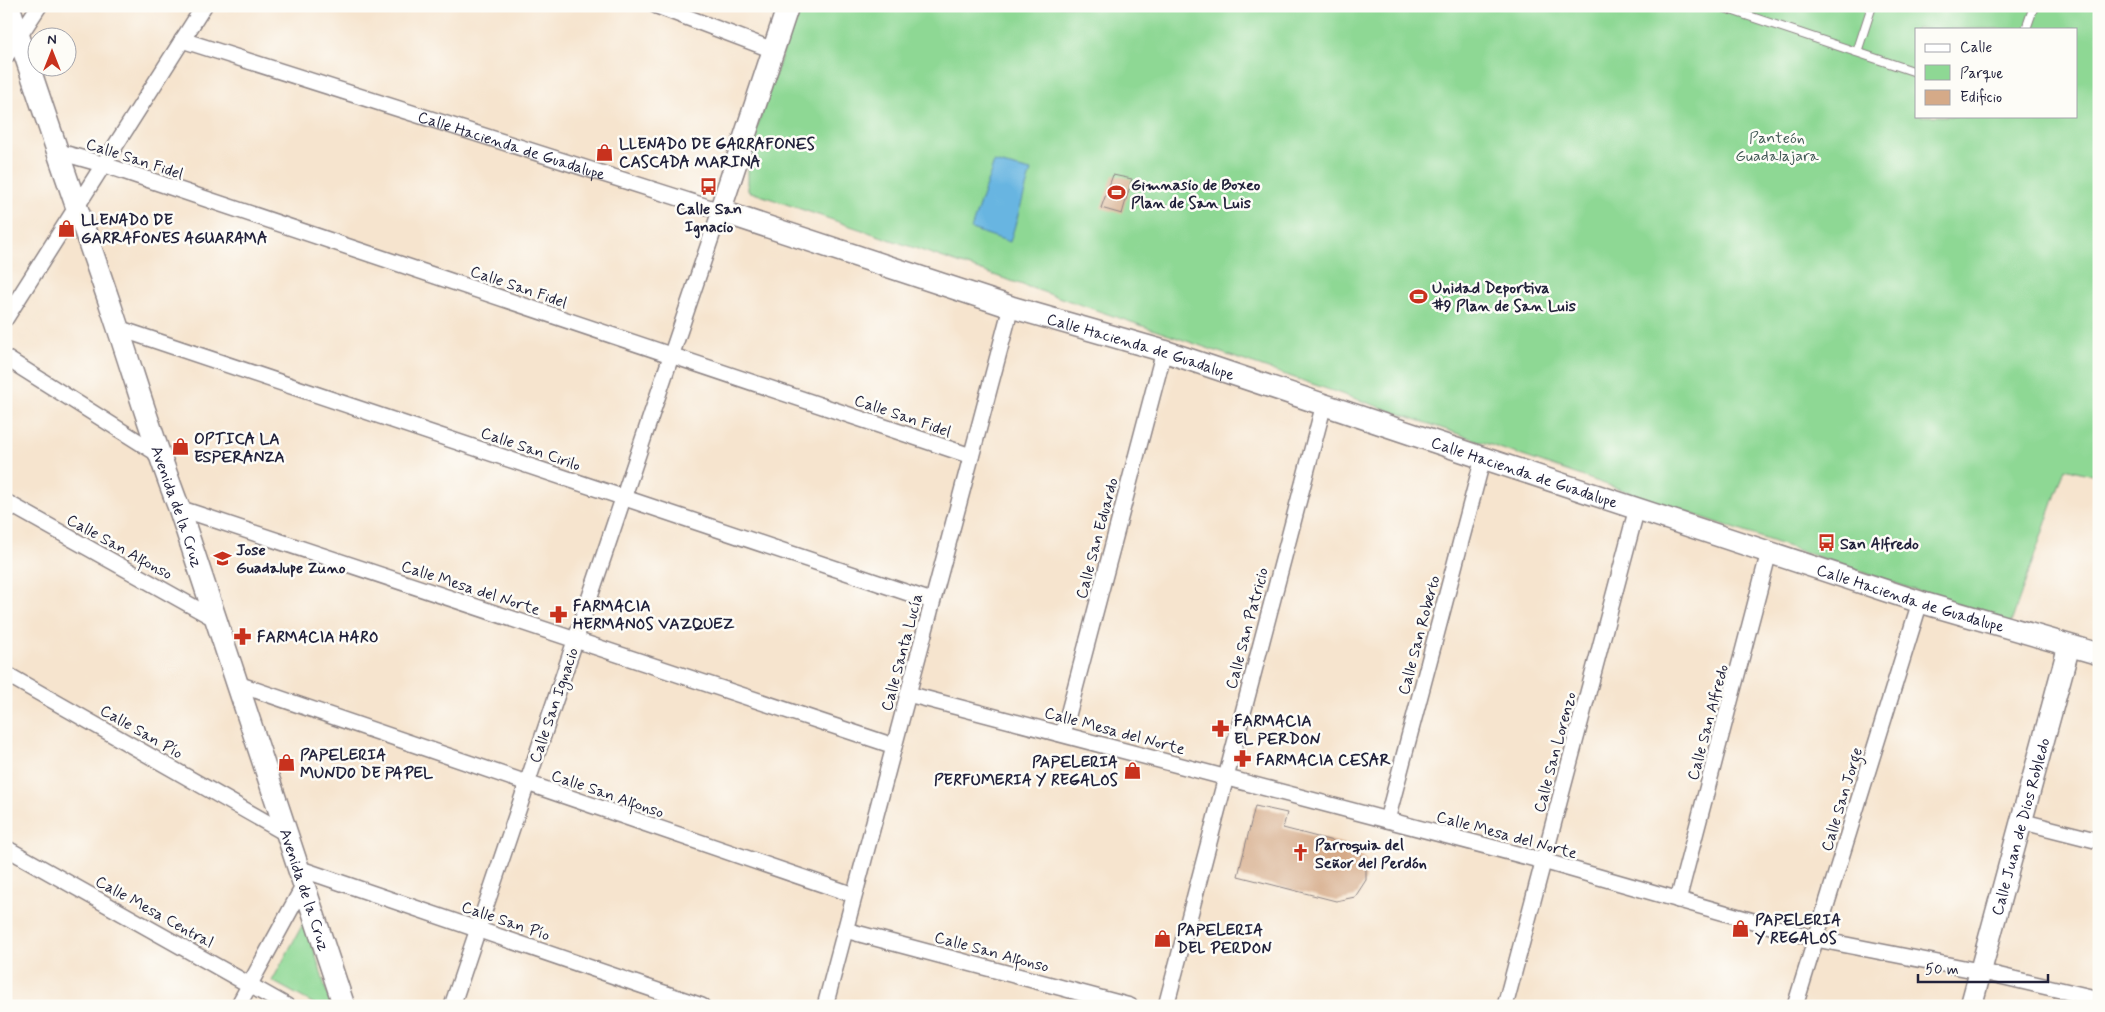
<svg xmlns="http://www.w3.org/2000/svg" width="2105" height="1012" font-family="Mynerve,sans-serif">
	<rect width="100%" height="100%" fill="#fdfcf7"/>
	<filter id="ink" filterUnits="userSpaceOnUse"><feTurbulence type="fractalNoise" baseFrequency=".02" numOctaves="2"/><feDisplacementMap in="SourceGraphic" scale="10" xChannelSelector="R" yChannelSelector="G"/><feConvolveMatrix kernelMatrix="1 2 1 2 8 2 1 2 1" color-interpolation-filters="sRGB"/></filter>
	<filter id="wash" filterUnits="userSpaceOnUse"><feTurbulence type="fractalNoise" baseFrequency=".0096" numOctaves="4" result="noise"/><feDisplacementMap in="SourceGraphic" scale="20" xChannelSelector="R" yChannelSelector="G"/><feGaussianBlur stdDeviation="1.12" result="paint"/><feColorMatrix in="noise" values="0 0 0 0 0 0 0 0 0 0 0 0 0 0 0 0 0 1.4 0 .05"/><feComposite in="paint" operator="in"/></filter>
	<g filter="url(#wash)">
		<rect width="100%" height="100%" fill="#f6e4ce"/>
		<g fill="#8ed894" stroke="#587d68" fill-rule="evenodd">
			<path d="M799 6H2099V477L2065 468 2011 623 748 191V153ZM1916 29H2076V116H1916Z"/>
			<path d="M305 920 331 1006H318L272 981Z"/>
		</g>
		<path fill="#67b5e1" stroke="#446c8e" d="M994 162 1031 171 1010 242 971 229Z"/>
		<g id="blocks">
			<g fill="#d5aa88">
				<path d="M1113 175 1132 179 1122 214 1101 208Z"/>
				<path d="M1255 806 1287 813 1283 828 1352 846 1366 860V880L1355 897 1336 901 1238 876Z"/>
			</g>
		</g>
	</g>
	<g filter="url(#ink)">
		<use href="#blocks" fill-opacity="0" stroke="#8c8384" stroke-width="1"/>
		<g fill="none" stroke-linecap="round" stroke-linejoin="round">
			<defs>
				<g id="lane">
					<path d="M1719 6 1916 72"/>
					<path d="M2026 29 2034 6"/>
					<path d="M1857 52 1872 6"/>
				</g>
				<g id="street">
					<path d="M657 6 773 50"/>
					<path id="s1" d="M182 40 720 211 452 1006"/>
					<path d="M6 56 39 6"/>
					<path d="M56 151 102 164 971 456"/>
					<path d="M6 318 204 6"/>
					<path d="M118 328 932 601"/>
					<path d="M6 358 158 454"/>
					<path d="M6 502 217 620"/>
					<path d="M179 508 894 746"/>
					<path d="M6 674 287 834"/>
					<path d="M238 684 854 895"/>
					<path d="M908 694 1543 861 1816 939 1979 971 2099 999"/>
					<path d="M1063 734 1164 351"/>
					<path d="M1387 820 1483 458"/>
					<path d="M2020 821 2099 841"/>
					<path d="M6 848 287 1006"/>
					<path d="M298 868 702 1006"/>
					<path d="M1678 900 1769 552"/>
					<path d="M845 930 1130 1006"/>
					<path d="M238 1006 304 885"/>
					<path d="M825 1006 1011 307"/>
					<path d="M1166 1006 1324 404"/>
					<path d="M1505 1006 1637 508"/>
					<path d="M1795 1006 1920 602"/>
				</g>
				<g id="secondary">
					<path id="s2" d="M9 6C41 106 76 204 110 304 133 372 153 441 179 508L344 1006"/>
					<path id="s3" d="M788 6 720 211 1011 307 1164 351 1483 458 1920 602 2099 654"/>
					<path id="s4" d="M1971 1006 2069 646"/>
				</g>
			</defs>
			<use href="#lane" stroke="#8c8384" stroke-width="10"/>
			<use href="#street" stroke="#8c8384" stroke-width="18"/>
			<use href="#secondary" stroke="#8c8384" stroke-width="24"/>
			<use href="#lane" stroke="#fff" stroke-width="8"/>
			<use href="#street" stroke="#fff" stroke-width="15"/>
			<use href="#secondary" stroke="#fff" stroke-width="21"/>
		</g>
	</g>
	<defs>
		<symbol id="shop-bare" viewBox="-9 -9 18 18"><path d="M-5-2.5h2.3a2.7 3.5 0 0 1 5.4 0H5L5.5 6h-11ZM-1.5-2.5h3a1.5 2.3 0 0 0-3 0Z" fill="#c8321e" stroke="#fdfcf7" stroke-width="2.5" paint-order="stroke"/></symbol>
		<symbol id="bus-bare" viewBox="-9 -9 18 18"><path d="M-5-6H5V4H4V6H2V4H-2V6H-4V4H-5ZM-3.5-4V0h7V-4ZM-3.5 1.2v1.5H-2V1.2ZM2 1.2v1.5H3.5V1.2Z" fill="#c8321e" stroke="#fdfcf7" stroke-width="2.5" paint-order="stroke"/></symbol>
		<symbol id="stadium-bare" viewBox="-9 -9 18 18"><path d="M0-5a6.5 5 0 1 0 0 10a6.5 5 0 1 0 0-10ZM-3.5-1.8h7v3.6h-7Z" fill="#c8321e" stroke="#fdfcf7" stroke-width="2.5" paint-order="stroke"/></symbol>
		<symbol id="school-bare" viewBox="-9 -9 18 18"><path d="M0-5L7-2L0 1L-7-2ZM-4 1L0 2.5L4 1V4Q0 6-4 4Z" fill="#c8321e" stroke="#fdfcf7" stroke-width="2.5" paint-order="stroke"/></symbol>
		<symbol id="pharmacy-bare" viewBox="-9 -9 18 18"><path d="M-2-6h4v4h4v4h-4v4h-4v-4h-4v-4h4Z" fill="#c8321e" stroke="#fdfcf7" stroke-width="2.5" paint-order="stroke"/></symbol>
		<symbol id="church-bare" viewBox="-9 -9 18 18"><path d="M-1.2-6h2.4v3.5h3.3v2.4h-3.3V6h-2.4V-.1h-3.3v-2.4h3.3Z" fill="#c8321e" stroke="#fdfcf7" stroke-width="2.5" paint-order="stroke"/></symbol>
	</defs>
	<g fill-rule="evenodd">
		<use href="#shop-bare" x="592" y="140" width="25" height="25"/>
		<use href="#bus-bare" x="696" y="174" width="25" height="25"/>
		<use href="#stadium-bare" x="1104" y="180" width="25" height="25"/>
		<use href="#shop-bare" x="54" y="216" width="25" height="25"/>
		<use href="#stadium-bare" x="1406" y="284" width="25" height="25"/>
		<use href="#shop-bare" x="168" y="434" width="25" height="25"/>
		<use href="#bus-bare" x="1814" y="530" width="25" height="25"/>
		<use href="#school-bare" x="210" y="546" width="25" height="25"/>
		<use href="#pharmacy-bare" x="546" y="602" width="25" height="25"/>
		<use href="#pharmacy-bare" x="230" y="624" width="25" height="25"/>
		<use href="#pharmacy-bare" x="1208" y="716" width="25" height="25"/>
		<use href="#pharmacy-bare" x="1230" y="746" width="25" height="25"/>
		<use href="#shop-bare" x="274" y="750" width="25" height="25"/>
		<use href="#shop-bare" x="1120" y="758" width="25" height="25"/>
		<use href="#church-bare" x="1288" y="840" width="25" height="25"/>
		<use href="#shop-bare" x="1728" y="916" width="25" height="25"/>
		<use href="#shop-bare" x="1150" y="926" width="25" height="25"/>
	</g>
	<g text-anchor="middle" stroke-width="5" stroke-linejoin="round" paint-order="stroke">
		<g font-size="16" fill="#425956" stroke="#fdfcf7">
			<text x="1777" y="143">Panteón<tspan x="1777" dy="18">Guadalajara</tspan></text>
		</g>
		<g font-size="16" font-weight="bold" fill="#22223b" stroke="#fdfcf7" text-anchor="start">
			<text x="619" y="149">LLENADO DE GARRAFONES<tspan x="619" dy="18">CASCADA MARINA</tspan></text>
			<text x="1131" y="190">Gimnasio de Boxeo<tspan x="1131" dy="18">Plan de San Luis</tspan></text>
			<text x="709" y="214" text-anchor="middle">Calle San<tspan x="709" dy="18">Ignacio</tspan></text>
			<text x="81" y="225">LLENADO DE<tspan x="81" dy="18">GARRAFONES AGUARAMA</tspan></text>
			<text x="1432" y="293">Unidad Deportiva<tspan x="1432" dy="18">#9 Plan de San Luis</tspan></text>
			<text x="194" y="444">OPTICA LA<tspan x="194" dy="18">ESPERANZA</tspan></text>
			<text x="1840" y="549">San Alfredo</text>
			<text x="236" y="555">Jose<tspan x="236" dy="18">Guadalupe Zuno</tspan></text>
			<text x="573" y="611">FARMACIA<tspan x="573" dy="18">HERMANOS VAZQUEZ</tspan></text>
			<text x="257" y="642">FARMACIA HARO</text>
			<text x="1234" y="726">FARMACIA<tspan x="1234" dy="18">EL PERDON</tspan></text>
			<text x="300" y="760">PAPELERIA<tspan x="300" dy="18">MUND0 DE PAPEL</tspan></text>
			<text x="1256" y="765">FARMACIA CESAR</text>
			<text x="1118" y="767" text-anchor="end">PAPELERIA<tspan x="1118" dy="18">PERFUMERIA Y REGALOS</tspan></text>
			<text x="1315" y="850">Parroquia del<tspan x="1315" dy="18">Señor del Perdón</tspan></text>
			<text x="1755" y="925">PAPELERIA<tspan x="1755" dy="18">Y REGALOS</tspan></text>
			<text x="1177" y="935">PAPELERIA<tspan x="1177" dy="18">DEL PERDON</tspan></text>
		</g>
		<g font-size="16" fill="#22223b" stroke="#fdfcf7">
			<text dy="6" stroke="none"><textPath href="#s1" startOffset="346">Calle Hacienda de Guadalupe</textPath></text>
			<text transform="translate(135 158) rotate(18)" y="6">Calle San Fidel</text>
			<text transform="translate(519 286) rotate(19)" y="6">Calle San Fidel</text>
			<text dy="6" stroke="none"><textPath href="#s3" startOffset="658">Calle Hacienda de Guadalupe</textPath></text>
			<text transform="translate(903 415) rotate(19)" y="6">Calle San Fidel</text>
			<text transform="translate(531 448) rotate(19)" y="6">Calle San Cirilo</text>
			<text dy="6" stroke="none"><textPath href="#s3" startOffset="1062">Calle Hacienda de Guadalupe</textPath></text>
			<text dy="6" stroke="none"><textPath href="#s2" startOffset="528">Avenida de la Cruz</textPath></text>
			<text transform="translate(1096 538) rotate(-75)" y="6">Calle San Eduardo</text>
			<text transform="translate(120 546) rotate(29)" y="6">Calle San Alfonso</text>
			<text transform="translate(471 587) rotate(18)" y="6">Calle Mesa del Norte</text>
			<text dy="6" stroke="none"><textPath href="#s3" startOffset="1468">Calle Hacienda de Guadalupe</textPath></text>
			<text transform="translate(1246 628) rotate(-75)" y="6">Calle San Patricio</text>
			<text transform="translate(1418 635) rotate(-75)" y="6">Calle San Roberto</text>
			<text transform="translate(901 652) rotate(-75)" y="6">Calle Santa Lucía</text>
			<text transform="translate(553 705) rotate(-71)" y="6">Calle San Ignacio</text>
			<text transform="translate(1707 722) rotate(-75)" y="6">Calle San Alfredo</text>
			<text transform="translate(1115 730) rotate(15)" y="6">Calle Mesa del Norte</text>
			<text transform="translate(142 731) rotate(30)" y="6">Calle San Pío</text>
			<text transform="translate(1554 752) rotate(-75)" y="6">Calle San Lorenzo</text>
			<text transform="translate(608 793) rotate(19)" y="6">Calle San Alfonso</text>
			<text transform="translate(1841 799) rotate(-73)" y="6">Calle San Jorge</text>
			<text dy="6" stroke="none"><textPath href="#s4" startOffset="186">Calle Juan de Dios Robledo</textPath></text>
			<text transform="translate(1507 834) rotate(15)" y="6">Calle Mesa del Norte</text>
			<text dy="6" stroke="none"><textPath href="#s2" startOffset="932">Avenida de la Cruz</textPath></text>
			<text transform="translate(155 911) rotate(29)" y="6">Calle Mesa Central</text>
			<text transform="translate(506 920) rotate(19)" y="6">Calle San Pío</text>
			<text transform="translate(992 951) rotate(15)" y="6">Calle San Alfonso</text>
		</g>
	</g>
	<rect width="2105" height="1012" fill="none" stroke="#fdfcf7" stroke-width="25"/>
	<rect x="1915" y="28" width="162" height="90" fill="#fdfcf7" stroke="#a5a5ac"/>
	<rect x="1925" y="44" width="25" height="8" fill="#ffffff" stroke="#a5a5ac"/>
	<text x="1960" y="52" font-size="15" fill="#22223b">Calle</text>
	<rect x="1925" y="65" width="25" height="15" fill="#8ed894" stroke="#a5a5ac"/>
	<text x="1960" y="78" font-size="15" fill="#22223b">Parque</text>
	<rect x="1925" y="90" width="25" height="15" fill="#d5aa88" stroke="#a5a5ac"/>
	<text x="1960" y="102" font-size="15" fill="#22223b">Edificio</text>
	<g transform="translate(52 52)"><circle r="24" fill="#fdfcf7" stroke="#a5a5ac"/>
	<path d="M0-4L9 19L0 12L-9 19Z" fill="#c8321e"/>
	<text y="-8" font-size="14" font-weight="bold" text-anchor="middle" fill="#22223b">N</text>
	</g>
	<path d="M1918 974v8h130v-8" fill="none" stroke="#22223b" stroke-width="2.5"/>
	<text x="1925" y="974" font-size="15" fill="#22223b" stroke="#fdfcf7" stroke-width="4" paint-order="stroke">50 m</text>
</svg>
